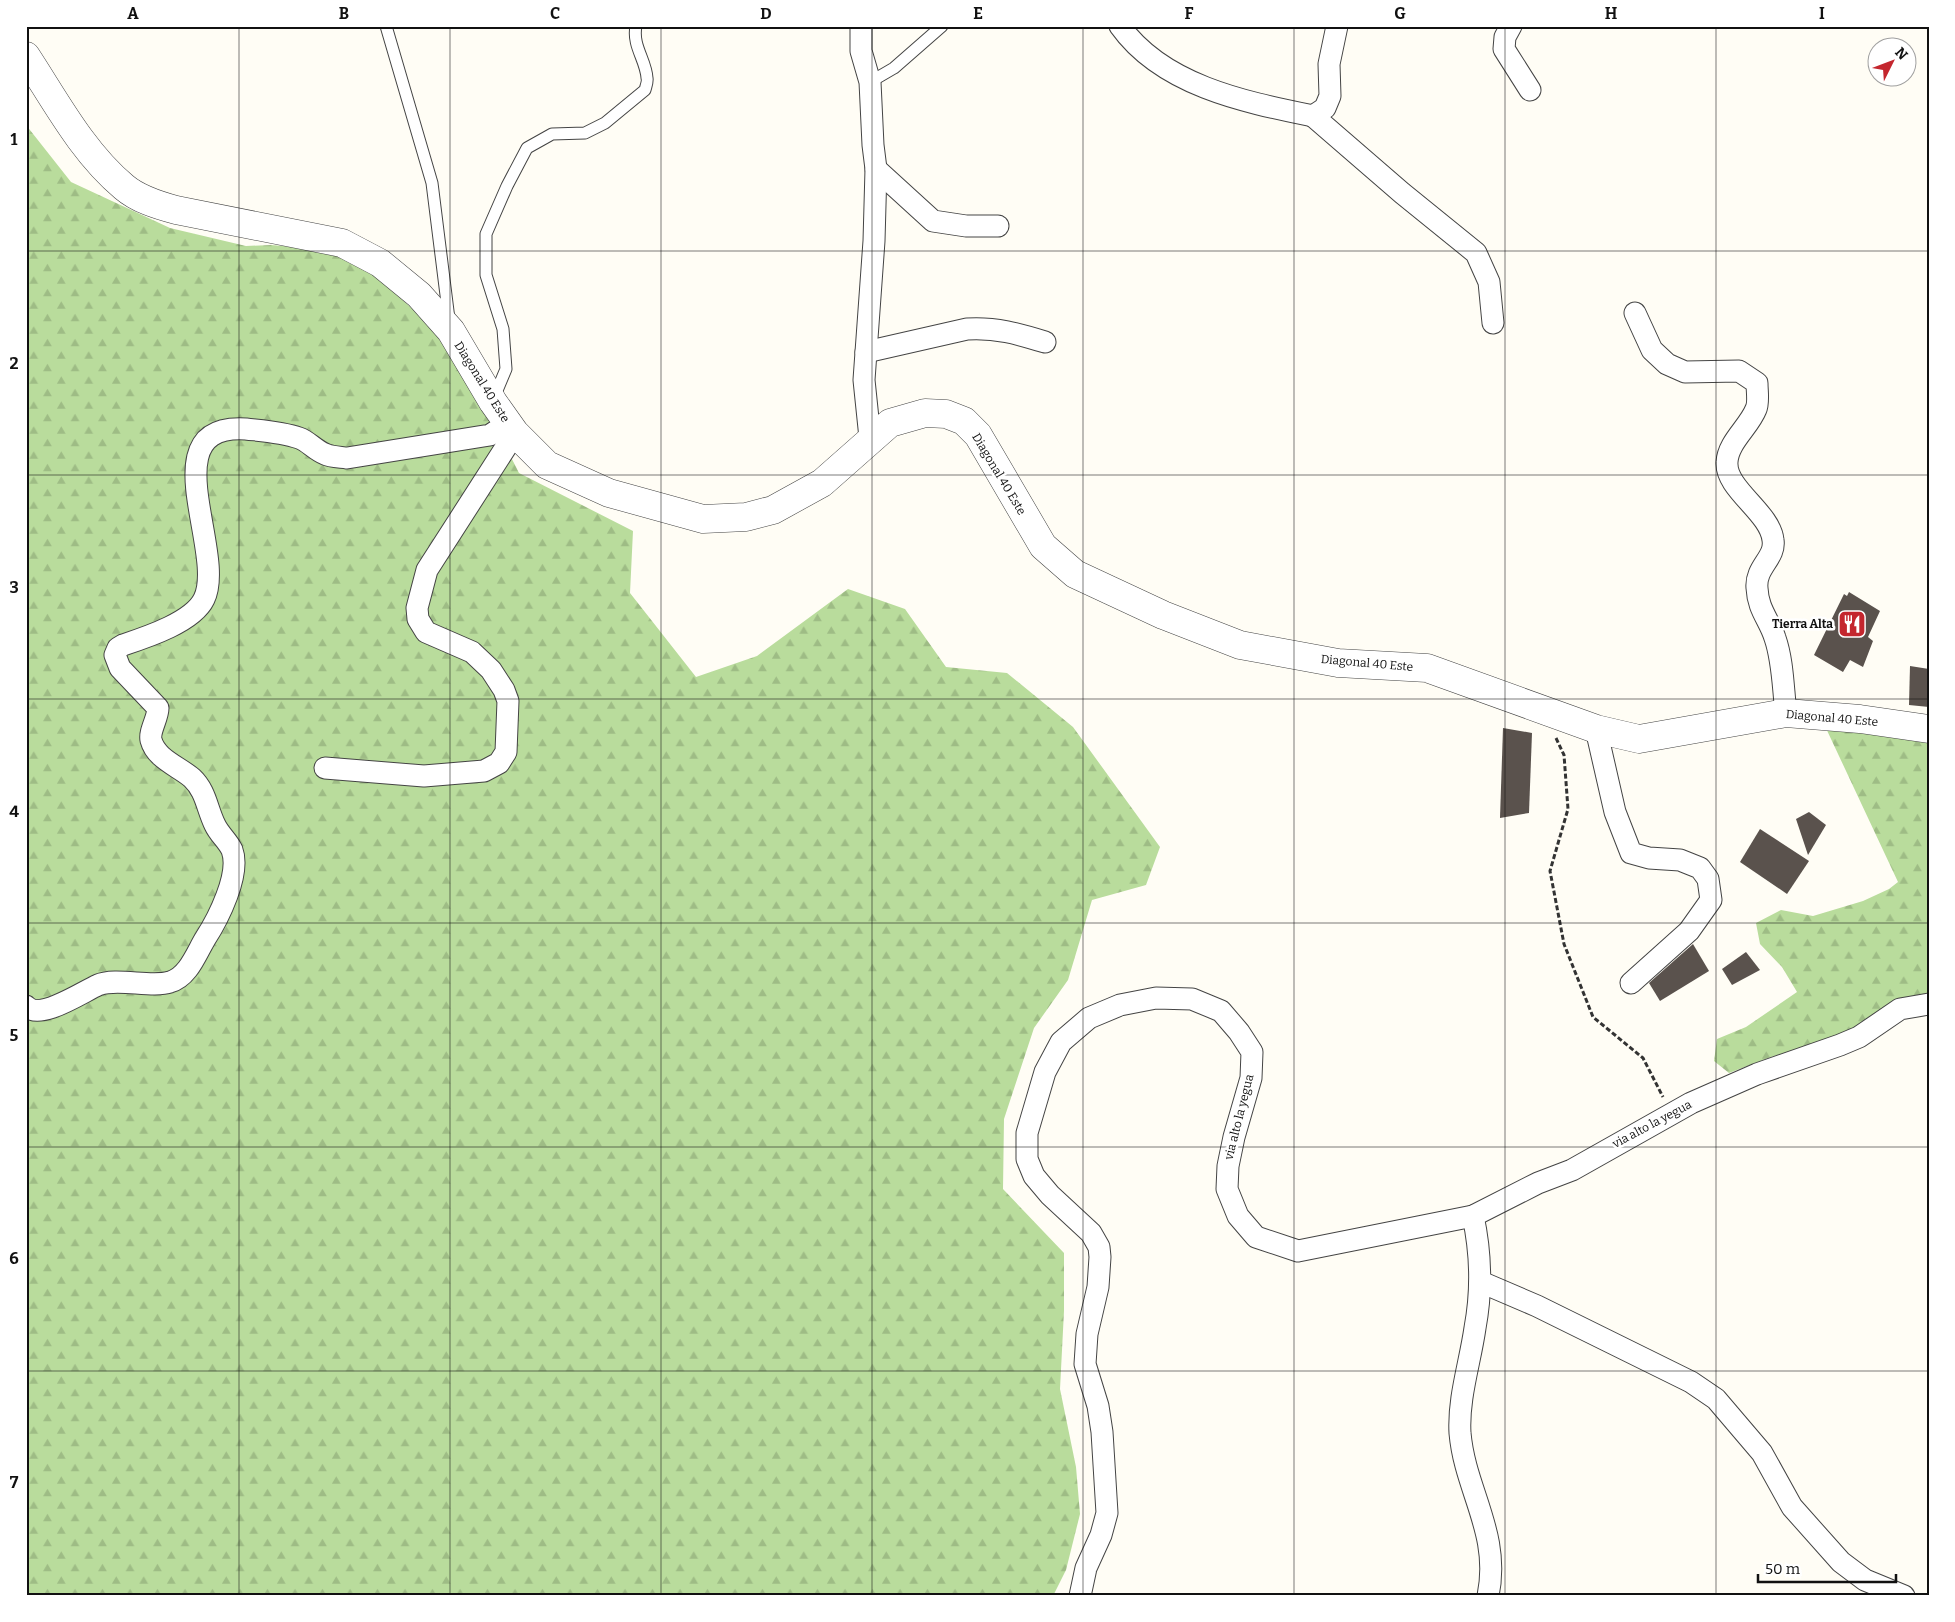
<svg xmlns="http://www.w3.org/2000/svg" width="1955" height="1622" font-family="Bitter,serif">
	<defs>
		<pattern id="forest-firs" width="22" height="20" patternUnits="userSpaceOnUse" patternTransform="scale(1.25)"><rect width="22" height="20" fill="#b9dc9c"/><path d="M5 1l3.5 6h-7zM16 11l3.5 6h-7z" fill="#9ebc85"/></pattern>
	</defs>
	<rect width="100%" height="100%" fill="#fffdf5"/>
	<g fill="url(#forest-firs)">
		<path d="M26 125 71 182 170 228 246 246 271 245 330 250 379 278 444 338 474 384 519 473 633 531 630 593 696 677 757 656 848 589 905 609 946 667 1007 673 1073 727 1160 847 1146 885 1092 900 1068 980 1034 1028 1004 1119 1003 1189 1064 1253V1311L1060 1389 1076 1467 1080 1514 1066 1570 1053 1596H26Z"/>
		<path d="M1824 724 1929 739V995H1917L1875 1016 1858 1031 1771 1057 1729 1073 1714 1061 1717 1039 1746 1027 1797 992 1782 967 1760 944 1756 923 1781 910 1813 916 1863 901 1889 889 1898 882Z"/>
	</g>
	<g fill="#5a524d">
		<path d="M1849 592 1880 611 1868 637 1873 641 1863 667 1850 660 1843 672 1814 655 1844 594 1847 596Z"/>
		<path d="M1910 666 1929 669V707L1909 705Z"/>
		<path d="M1503 728 1532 733 1529 813 1500 818Z"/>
		<path d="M1809 812 1826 825 1808 855 1796 819Z"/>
		<path d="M1760 829 1809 861 1787 894 1740 862Z"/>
		<path d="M1693 944 1709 971 1660 1001 1649 983Z"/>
		<path d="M1746 952 1760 970 1732 985 1722 969Z"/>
	</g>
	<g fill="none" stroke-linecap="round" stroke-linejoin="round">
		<defs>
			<g id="service">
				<path d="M386 26 432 183 449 319"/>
				<path d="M870 82 894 68 942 26"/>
				<path d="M493 400 506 369 503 329 486 275V234L507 186 527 148 552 134 585 133 605 123 645 90C646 86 648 81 647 78 646 60 632 46 636 26"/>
			</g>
			<g id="minor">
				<path d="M861 26V51L870 82 873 145 876 169 874 241 864 380 870 438"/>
				<path d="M1120 26C1163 86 1245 102 1313 116L1325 108 1330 96 1329 64 1337 26"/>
				<path d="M1511 26 1505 37 1504 49 1530 90"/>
				<path d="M1313 116 1402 193 1476 253 1489 282 1493 323"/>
				<path d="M876 169 933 221 966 226H998"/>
				<path d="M1635 313 1652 350 1667 364 1685 372 1739 371 1757 383C1757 391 1759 403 1756 409 1749 427 1728 442 1727 462 1725 489 1770 512 1773 540 1776 558 1755 567 1757 588 1758 610 1769 619 1775 638 1783 661 1783 688 1786 713"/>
				<path d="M866 352 967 329C995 327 1019 334 1045 342"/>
				<path d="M1596 729 1615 812 1631 853 1649 858 1680 860 1700 868 1708 879 1711 900 1689 931 1631 983"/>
				<path d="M325 768 424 776 484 771 499 763 506 752 508 701 504 690 491 670 472 652 426 632 418 619 417 608 427 570 515 433"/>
				<path d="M26 1006C40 1021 82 992 98 985 115 977 152 988 170 982 188 977 196 954 205 939 218 919 241 874 232 850 228 841 219 834 215 825 207 809 206 791 192 778 178 766 156 759 151 740 149 731 158 718 158 708L120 668 115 655 118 648 123 645C147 637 193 622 204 599 227 552 149 423 246 429 264 431 282 432 299 438 308 441 315 450 325 454 331 457 340 457 347 458L490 435 507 424"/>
				<path d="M1473 1216C1481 1253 1482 1290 1475 1328 1470 1363 1458 1398 1460 1433 1465 1491 1501 1533 1488 1596"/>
				<path d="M1481 1282 1537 1306 1691 1382 1716 1399 1762 1453 1792 1507 1841 1562 1865 1580 1904 1596"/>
				<path d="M1080 1596 1086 1568 1101 1535 1107 1513 1102 1432 1098 1406 1085 1364 1087 1334 1098 1287 1100 1257 1099 1247 1091 1233 1050 1195 1034 1176 1027 1159V1133L1045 1072 1061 1042 1089 1018 1120 1005 1156 998 1192 999 1221 1011 1239 1032 1252 1052 1251 1078 1234 1137 1228 1166 1227 1189 1238 1216 1256 1237 1298 1251 1473 1216 1538 1183 1572 1170 1691 1103 1757 1074 1840 1045 1859 1037 1900 1009 1929 1004"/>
			</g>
			<path id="tertiary" d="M26 56C55 100 82 152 124 187 138 199 157 205 176 210L342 243 380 263 419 295 451 331 493 402 515 433 547 465 609 493 703 519 746 517 773 510 822 483 890 423 925 413 946 414 964 421 978 435 1043 546 1075 574 1163 615 1240 645 1338 663 1427 668 1596 729 1639 739 1786 713 1860 719 1929 729"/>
		</defs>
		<use href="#service" stroke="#444" stroke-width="13"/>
		<use href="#minor" stroke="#444" stroke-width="23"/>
		<use href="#tertiary" stroke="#444" stroke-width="29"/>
		<path stroke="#333" stroke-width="3" stroke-dasharray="5 2.5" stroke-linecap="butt" d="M1556 738 1564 755 1568 809 1550 871 1564 944 1593 1017 1643 1058 1663 1097"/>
		<use href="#service" stroke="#fff" stroke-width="11"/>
		<use href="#minor" stroke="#fff" stroke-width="21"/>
		<use href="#tertiary" stroke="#fff" stroke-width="28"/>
	</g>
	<path fill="none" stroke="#111" stroke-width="1" stroke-opacity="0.55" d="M239 26V1596M450 26V1596M661 26V1596M872 26V1596M1083 26V1596M1294 26V1596M1505 26V1596M1716 26V1596M26 251H1929M26 475H1929M26 699H1929M26 923H1929M26 1147H1929M26 1371H1929"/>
	<defs>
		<symbol id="restaurant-square" viewBox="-11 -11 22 22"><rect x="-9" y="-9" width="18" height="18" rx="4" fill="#c4262e" stroke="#fff"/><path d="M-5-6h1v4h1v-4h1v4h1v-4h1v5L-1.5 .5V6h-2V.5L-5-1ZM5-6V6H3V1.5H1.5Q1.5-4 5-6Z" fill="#fff"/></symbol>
	</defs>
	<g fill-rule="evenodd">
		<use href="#restaurant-square" x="1836" y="608" width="32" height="32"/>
	</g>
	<g text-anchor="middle" stroke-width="5" stroke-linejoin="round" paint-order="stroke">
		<g font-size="12" fill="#111" stroke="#fff">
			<text transform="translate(482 382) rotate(58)" y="4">Diagonal 40 Este</text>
			<text transform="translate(999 474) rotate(59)" y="4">Diagonal 40 Este</text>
			<text transform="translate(1367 663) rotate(5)" y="4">Diagonal 40 Este</text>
			<text transform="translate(1832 718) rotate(5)" y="4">Diagonal 40 Este</text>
			<text transform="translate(1239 1117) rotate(-76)" y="4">via alto la yegua</text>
			<text transform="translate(1652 1124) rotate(-28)" y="4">via alto la yegua</text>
		</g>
		<g font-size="12" font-weight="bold" fill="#111" stroke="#fff" text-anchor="end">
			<text x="1833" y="628">Tierra Alta</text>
		</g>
	</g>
	<rect width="1955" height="1622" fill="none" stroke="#ffffff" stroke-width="55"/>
	<g transform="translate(1892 62) rotate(48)"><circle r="24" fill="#ffffff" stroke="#a0a0a0"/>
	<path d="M0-4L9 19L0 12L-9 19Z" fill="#c4262e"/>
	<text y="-8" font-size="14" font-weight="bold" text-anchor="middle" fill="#111111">N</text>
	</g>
	<path d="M1758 1574v8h138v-8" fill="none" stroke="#111111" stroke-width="2.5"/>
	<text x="1765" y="1574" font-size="15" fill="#111111" stroke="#ffffff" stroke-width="4" paint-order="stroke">50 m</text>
	<rect x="28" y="28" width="1900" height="1566" fill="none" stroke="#111" stroke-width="2"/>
	<g font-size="16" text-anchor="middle" font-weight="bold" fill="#111">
		<text x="133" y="19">A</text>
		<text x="344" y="19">B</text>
		<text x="555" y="19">C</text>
		<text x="766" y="19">D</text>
		<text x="978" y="19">E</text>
		<text x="1189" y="19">F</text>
		<text x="1400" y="19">G</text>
		<text x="1611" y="19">H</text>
		<text x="1822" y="19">I</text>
		<text x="14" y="145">1</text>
		<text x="14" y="369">2</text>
		<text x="14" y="593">3</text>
		<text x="14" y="817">4</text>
		<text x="14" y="1041">5</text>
		<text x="14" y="1264">6</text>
		<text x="14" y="1488">7</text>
	</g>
</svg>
